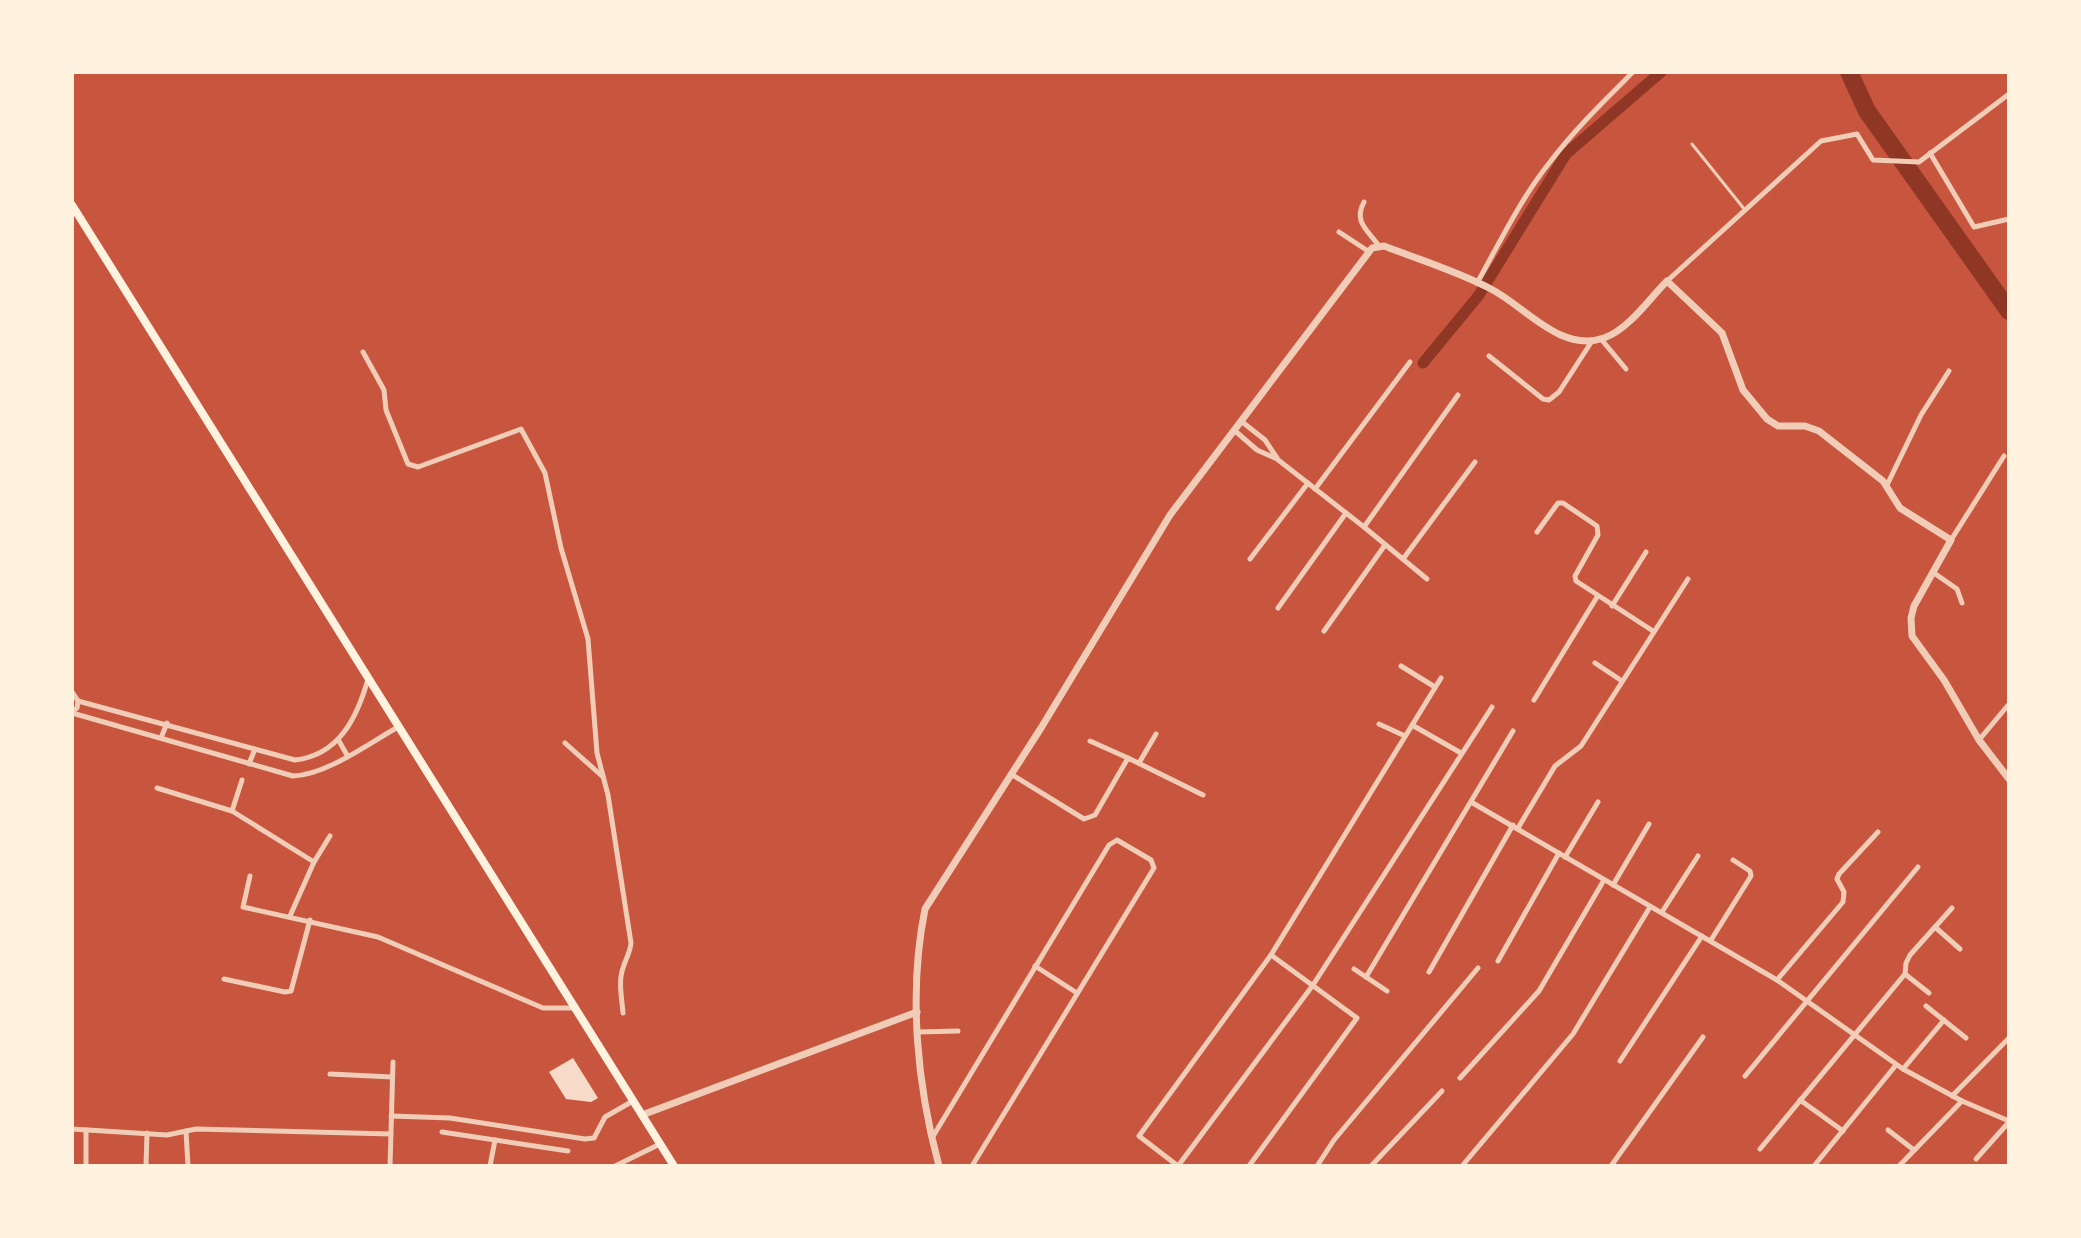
<svg xmlns="http://www.w3.org/2000/svg" width="2081" height="1238" font-family="'Nunito Sans',sans-serif">
	<rect width="100%" height="100%" fill="#c8553d"/>
	<g fill="none" stroke-linecap="round" stroke-linejoin="round">
		<path stroke="#8f3625" stroke-width="11" d="M1423 363 1479 295 1566 154 1661 72"/>
		<path stroke="#8f3625" stroke-width="18" d="M1849 72 1867 111 2009 311"/>
	</g>
	<path fill="#f7dbc8" d="M573 1058 598 1098 591 1102 566 1099 549 1072Z"/>
	<g fill="none" stroke-linecap="round" stroke-linejoin="round">
		<path stroke="#f1ccb7" stroke-width="3" d="M1692 144 1745 210"/>
		<g stroke="#f1ccb7" stroke-width="5">
			<path d="M1930 153 1974 227 2009 219"/>
			<path d="M1364 202C1353 222 1368 230 1379 246"/>
			<path d="M1339 232 1368 251"/>
			<path d="M1667 281 1821 141 1857 134 1873 160 1919 162 2009 94"/>
			<path d="M1477 283C1500 242 1521 198 1550 162 1575 129 1604 101 1633 72"/>
			<path d="M1601 339 1626 369"/>
			<path d="M363 352 384 390 386 410 408 464 418 467 521 429 545 473 561 548 588 639 597 753 608 795 631 943C630 953 626 958 623 968 618 982 622 999 623 1013"/>
			<path d="M1489 356 1543 399 1549 400 1559 392 1592 341"/>
			<path d="M1241 421 1265 440 1277 458"/>
			<path d="M1234 430 1257 450 1277 459 1364 527 1458 395"/>
			<path d="M1887 485 1921 415 1949 371"/>
			<path d="M1315 489 1410 362"/>
			<path d="M1364 527 1427 579"/>
			<path d="M1537 532 1558 503H1563L1597 526 1598 535 1575 576 1576 581 1653 631"/>
			<path d="M1951 540 2004 456"/>
			<path d="M1250 559 1308 483"/>
			<path d="M1403 559 1475 462"/>
			<path d="M1934 573 1957 589 1962 603"/>
			<path d="M1612 606 1646 552"/>
			<path d="M1278 608 1346 513"/>
			<path d="M1324 631 1385 545"/>
			<path d="M1595 663 1622 681"/>
			<path d="M1401 666 1435 687"/>
			<path d="M1441 678 1271 955 1139 1136 1178 1166 1313 985 1492 707"/>
			<path d="M72 692 78 701 77 708 72 712"/>
			<path d="M1534 700 1597 597"/>
			<path d="M78 701 295 760C339 755 357 718 368 679"/>
			<path d="M72 713 293 776C326 775 368 744 398 727"/>
			<path d="M1379 724 1405 736"/>
			<path d="M1412 725 1461 753"/>
			<path d="M161 738 167 723"/>
			<path d="M1979 740 2009 704"/>
			<path d="M339 741 347 755"/>
			<path d="M1090 741 1128 758"/>
			<path d="M565 743 602 776"/>
			<path d="M1139 763 1156 734"/>
			<path d="M249 764 255 749"/>
			<path d="M1011 774 1084 819 1095 815 1128 758 1203 795"/>
			<path d="M157 788 232 811 314 862"/>
			<path d="M1471 802 1777 980 1903 1069 1962 1101 2009 1121"/>
			<path d="M232 811 242 780"/>
			<path d="M1518 828 1555 766 1581 746 1688 579"/>
			<path d="M1565 857 1598 802"/>
			<path d="M250 876 243 907 378 937 543 1008H574"/>
			<path d="M1613 885 1649 824"/>
			<path d="M1662 912 1698 856"/>
			<path d="M290 916 314 862 330 836"/>
			<path d="M1935 927 1960 949"/>
			<path d="M1711 940 1751 876 1750 871 1733 860"/>
			<path d="M1498 961 1559 853"/>
			<path d="M1035 966 1077 993"/>
			<path d="M1354 969 1387 991"/>
			<path d="M1429 972 1513 825"/>
			<path d="M1905 974 1929 993"/>
			<path d="M1366 977 1513 731"/>
			<path d="M224 979 285 992 291 991 310 920"/>
			<path d="M1777 980 1843 902 1844 892 1837 879 1839 874 1878 832"/>
			<path d="M1926 1006 1966 1038"/>
			<path d="M917 1032 958 1031"/>
			<path d="M1620 1061 1702 936"/>
			<path d="M1903 1069 1944 1020"/>
			<path d="M330 1074 392 1077"/>
			<path d="M1745 1076 1918 867"/>
			<path d="M1460 1078 1539 991 1604 880"/>
			<path d="M1952 1096 2009 1038"/>
			<path d="M1800 1100 1843 1131"/>
			<path d="M391 1116 450 1118 585 1139 594 1138 605 1117 633 1101"/>
			<path d="M72 1129 167 1135 196 1129 391 1134"/>
			<path d="M1888 1130 1914 1150"/>
			<path d="M186 1131 188 1166"/>
			<path d="M442 1132 568 1151"/>
			<path d="M932 1138 1109 845 1117 840 1151 860 1154 868 972 1166"/>
			<path d="M1760 1149 1905 974 1906 963 1910 955 1952 908"/>
			<path d="M1976 1159 2009 1122"/>
			<path d="M86 1166V1130"/>
			<path d="M146 1166 147 1133"/>
			<path d="M390 1166 393 1062"/>
			<path d="M490 1166 495 1140"/>
			<path d="M615 1166 660 1144"/>
			<path d="M1249 1166 1357 1018 1271 955"/>
			<path d="M1317 1166 1334 1140 1478 968"/>
			<path d="M1371 1166 1442 1091"/>
			<path d="M1462 1166 1573 1034 1650 907"/>
			<path d="M1611 1166 1703 1037"/>
			<path d="M1814 1166 1896 1065"/>
			<path d="M1899 1166 1962 1101"/>
		</g>
		<g stroke="#f1ccb7" stroke-width="7">
			<path d="M642 1115 917 1012"/>
			<path d="M939 1166C917 1085 908 993 925 909L1041 728 1170 515 1372 248 1384 246C1418 259 1459 272 1491 289 1526 307 1560 353 1604 338 1629 329 1649 299 1667 281L1722 333 1743 390 1767 419 1778 426H1805L1819 431 1883 481 1900 508 1951 540 1914 606 1911 618 1912 636 1944 680 1979 740 2009 779"/>
		</g>
		<path stroke="#fff3e0" stroke-width="8" d="M72 205 674 1166"/>
	</g>
	<rect width="2081" height="1238" fill="none" stroke="#fff3e0" stroke-width="148"/>
</svg>
